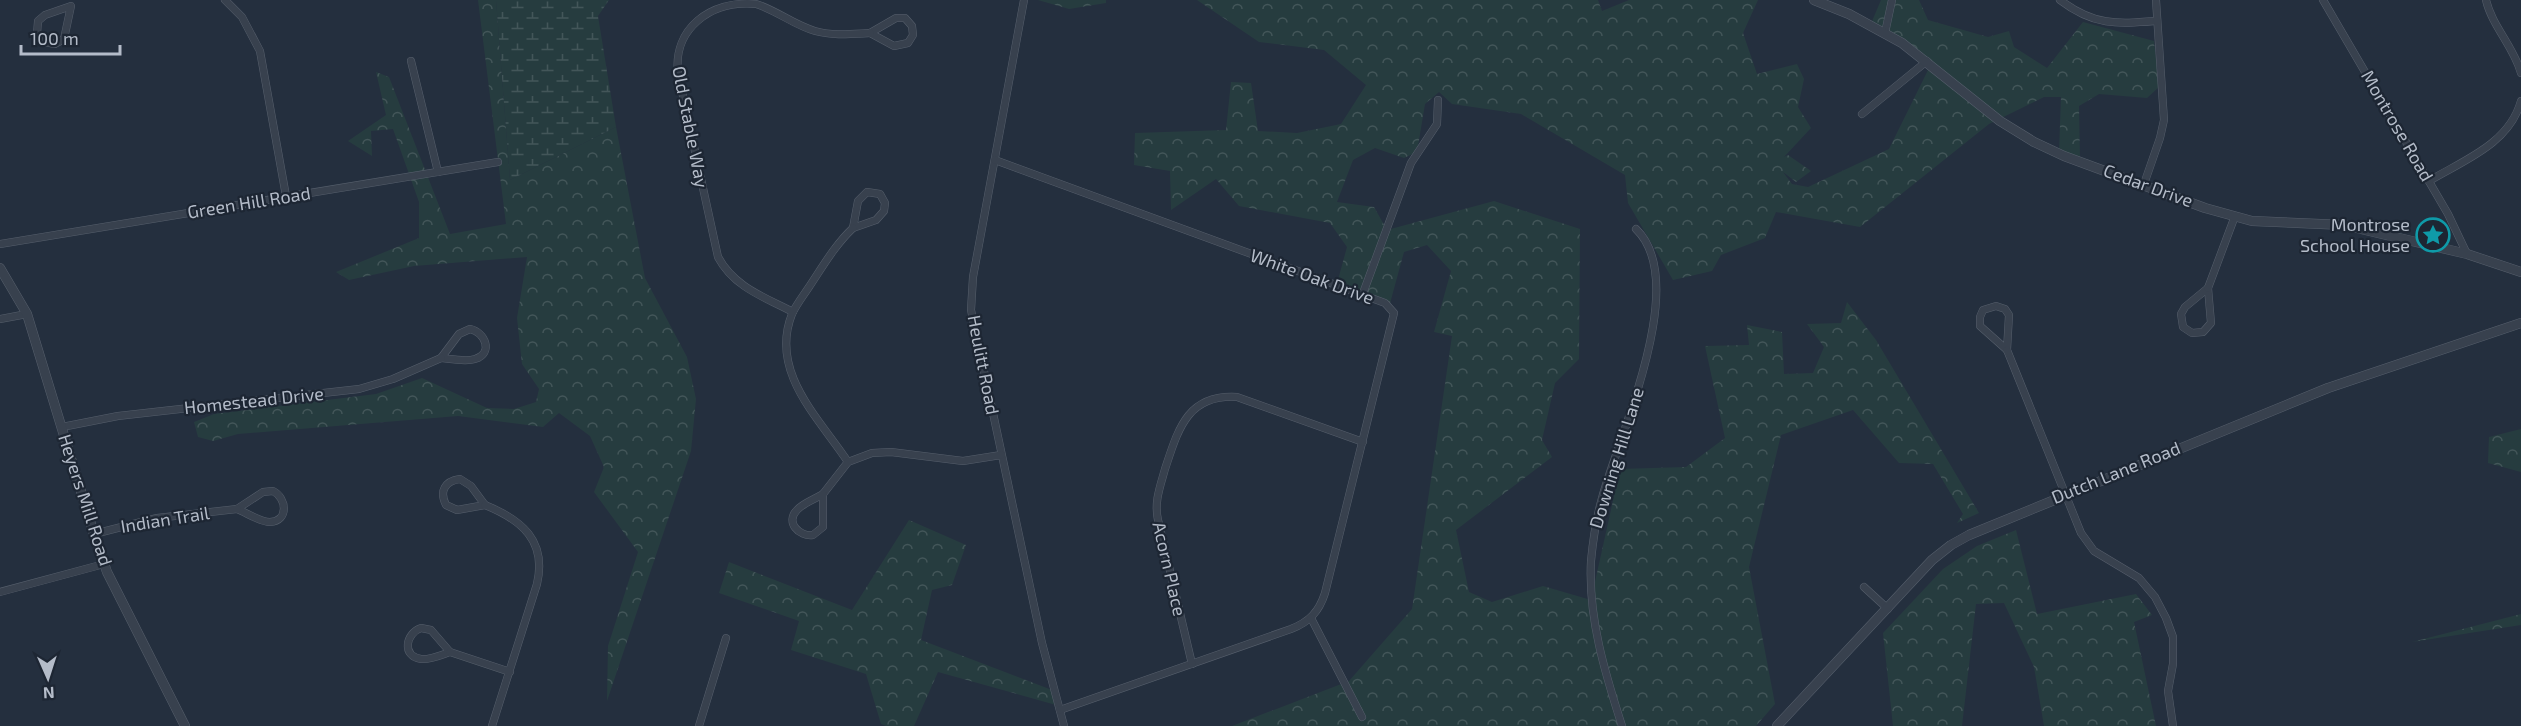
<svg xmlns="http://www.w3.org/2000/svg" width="2521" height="726" font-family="'Exo 2',sans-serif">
	<defs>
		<pattern id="forest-crowns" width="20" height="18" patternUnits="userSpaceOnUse" patternTransform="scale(1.5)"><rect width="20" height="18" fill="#263c3f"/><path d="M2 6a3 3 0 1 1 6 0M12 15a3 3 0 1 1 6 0" fill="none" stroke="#435659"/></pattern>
		<pattern id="wetland-marsh" width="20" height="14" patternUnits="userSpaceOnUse" patternTransform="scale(1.5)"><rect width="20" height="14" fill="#263c3f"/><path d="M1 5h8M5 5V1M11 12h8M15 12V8" fill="none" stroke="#435659"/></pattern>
	</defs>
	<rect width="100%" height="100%" fill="#242f3e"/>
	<g fill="url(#forest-crowns)">
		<path d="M478 0H496L510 180 616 127 645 278 687 357 696 399 691 451 607 701 608 646 638 552 594 492 604 467 590 436 559 413 543 427 458 416 238 434 213 441 198 437 194 422 214 414 376 394 422 378 487 408 514 409 536 402 539 389 522 364 517 318 527 257 414 266 349 280 336 272 419 238V202L393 129 371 131 372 156 348 141 386 115 376 72 389 77 450 234 506 224Z"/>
		<path d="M1038 0H1106V3L1069 9Z"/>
		<path d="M1197 0H1598L1602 11 1629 0H1758L1743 33 1757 74 1797 64 1804 79 1798 107 1811 128 1784 157 1788 155 1811 171 1796 182 1783 172 1792 184 1808 187 1889 149 1931 64 1870 26 1881 0H1919L1928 20 1988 37 2009 31 2014 47 2047 68 2083 22 2154 41 2159 87 2147 98 2099 94 2079 106 2080 160 2059 152 2061 97H2044L1989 124 1860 227 1776 212 1765 238 1721 255 1712 271 1673 280 1628 203 1625 175 1521 114 1452 104 1439 92 1425 104 1417 152 1404 158 1375 148 1353 160 1337 202 1374 207 1387 230 1494 201 1580 229 1579 359 1555 383 1542 440 1552 457 1456 530 1469 592 1492 602 1543 586 1591 600 1620 469 1686 467 1725 438 1705 346 1749 345 1747 325 1782 332 1784 374 1813 373 1824 347 1807 324 1841 323 1847 302 1876 340 1979 513 1957 523 1963 514 1933 464 1899 463 1853 410 1781 435 1749 567 1775 704 1756 726H1232L1349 681 1412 609 1452 336 1434 332 1451 271 1427 245 1404 252 1389 307 1336 287 1347 247 1330 223 1239 206 1216 179 1171 210 1170 171 1134 165 1135 133 1226 130 1231 82 1251 83 1258 131 1297 133 1341 124 1366 85 1324 50 1259 42Z"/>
		<path d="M2521 429V472L2488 463 2489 437Z"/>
		<path d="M909 520 966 545 952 585 932 590 921 640 1052 690 1056 705 938 672 914 726H886L881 724 866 674 791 650 799 621 719 593 729 562 852 610Z"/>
		<path d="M2016 530 2037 614 2136 594 2152 615 2134 622 2156 726H2044L2034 667 2004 603 1976 604 1962 726H1893L1883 633 1943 569 1977 546Z"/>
		<path d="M2521 614V625L2412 642Z"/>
	</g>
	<path fill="url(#wetland-marsh)" d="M496 0H609L598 16 616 127 510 180Z"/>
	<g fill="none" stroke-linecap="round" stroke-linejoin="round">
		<defs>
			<g id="minor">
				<path d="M225 0 242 17 260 51 286 196"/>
				<path d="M1024 0 973 277 971 310 1042 643 1064 726"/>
				<path d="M2060 0C2094 26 2117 24 2157 21"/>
				<path d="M2323 0 2448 214 2467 254"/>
				<path d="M2486 0C2492 26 2514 47 2521 73"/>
				<path d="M71 6 64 39 55 44 44 42 37 34 38 21 45 15Z"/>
				<path d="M896 18H905L912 26 913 35 908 43 894 46 870 33Z"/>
				<path d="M1885 33 1892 0"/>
				<path d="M411 61 438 172"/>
				<path d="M1862 114 1927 61"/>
				<path d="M995 160 1385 303 1394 313 1325 593C1319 612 1309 622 1291 629L1060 710"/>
				<path d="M2429 181C2464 160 2509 144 2521 101"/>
				<path d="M2144 184 2160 138 2164 120 2156 0"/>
				<path d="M867 192 880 194 885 203 884 211 876 220 853 228 858 201Z"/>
				<path d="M0 244 498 162"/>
				<path d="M2208 288 2211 323 2203 332 2192 333 2183 327 2181 314 2185 307Z"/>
				<path d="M2208 288 2235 216"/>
				<path d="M1362 296 1411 163 1437 124 1438 100"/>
				<path d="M1996 306 2005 309 2009 315 2007 350 1980 326V317L1983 310Z"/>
				<path d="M793 312C764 297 734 287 718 257L678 73C673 29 710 0 756 4 776 10 794 25 815 31 833 36 851 34 870 33"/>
				<path d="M0 319 27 314"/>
				<path d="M470 329C485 332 494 353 475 359 466 362 451 359 441 358L459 334Z"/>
				<path d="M2007 350 2081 533 2094 551 2139 578 2155 597 2166 618 2173 637V664L2168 691 2173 726"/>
				<path d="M62 427 118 416 359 389 393 379 441 358"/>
				<path d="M848 462C819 418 769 372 792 314 796 305 803 296 809 287 823 266 835 245 853 228"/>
				<path d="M460 479 471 486 485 505 457 510 446 505C439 491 445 481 460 479Z"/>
				<path d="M273 491C287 498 289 521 270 522 260 522 247 513 237 509L263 492Z"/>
				<path d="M823 494 848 462 872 453 891 452 963 461 1001 455"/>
				<path d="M823 494V527L813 535C799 537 785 522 797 510 803 503 815 499 823 494Z"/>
				<path d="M485 505C522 520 547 541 537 584L492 726"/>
				<path d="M94 534 157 518 237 509"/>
				<path d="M1864 587 1888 609"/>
				<path d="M0 592 104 564"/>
				<path d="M1311 618 1362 717"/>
				<path d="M421 628 431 630 450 652C441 655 430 660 421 659 401 656 406 633 421 628Z"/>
				<path d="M450 652 510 672"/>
				<path d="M1192 664 1158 520C1154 502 1160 487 1165 469 1178 430 1187 394 1237 397L1363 442"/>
				<path d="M699 726 726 638"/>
				<path d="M1622 726C1605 673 1588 618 1591 561 1593 540 1596 519 1602 498 1619 435 1691 282 1636 229"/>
			</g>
			<g id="tertiary">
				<path d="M1814 0 1849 14 1902 43 2000 121 2034 142 2064 156 2205 208 2252 221 2344 225 2467 254 2521 272"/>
				<path d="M0 268 27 314 94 534 107 572 185 726"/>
				<path d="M1777 726 1932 560 1951 545 1969 535 2328 388 2521 323"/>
			</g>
		</defs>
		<use href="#minor" stroke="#565f6c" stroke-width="8"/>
		<use href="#tertiary" stroke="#565f6c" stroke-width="10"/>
		<use href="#minor" stroke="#38414e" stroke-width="7"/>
		<use href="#tertiary" stroke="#38414e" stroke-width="9"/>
	</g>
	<defs>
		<symbol id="sight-ring" viewBox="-11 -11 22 22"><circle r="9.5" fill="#1d2633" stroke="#0f9aa8" stroke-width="1.5"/><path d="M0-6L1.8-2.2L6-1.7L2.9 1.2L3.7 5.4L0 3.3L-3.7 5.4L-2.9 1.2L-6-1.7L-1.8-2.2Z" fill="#0f9aa8"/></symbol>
	</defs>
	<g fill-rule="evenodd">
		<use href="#sight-ring" x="2414" y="216" width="38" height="38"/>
	</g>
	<g text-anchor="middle" stroke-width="4.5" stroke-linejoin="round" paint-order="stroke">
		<g font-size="18" fill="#b4bcc9" stroke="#1d2633">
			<text transform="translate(2397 126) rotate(60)" y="6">Montrose Road</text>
			<text transform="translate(690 127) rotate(79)" y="6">Old Stable Way</text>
			<text transform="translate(2148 186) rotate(20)" y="6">Cedar Drive</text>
			<text transform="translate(249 203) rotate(-9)" y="6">Green Hill Road</text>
			<text transform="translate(1312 277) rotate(20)" y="6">White Oak Drive</text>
			<text transform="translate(983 365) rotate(79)" y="6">Heulitt Road</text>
			<text transform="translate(254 401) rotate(-6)" y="6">Homestead Drive</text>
			<text transform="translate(1617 458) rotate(-73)" y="6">Downing Hill Lane</text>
			<text transform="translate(2116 473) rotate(-22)" y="6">Dutch Lane Road</text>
			<text transform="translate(85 500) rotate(72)" y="6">Heyers Mill Road</text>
			<text transform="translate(165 520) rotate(-9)" y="6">Indian Trail</text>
			<text transform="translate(1169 569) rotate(77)" y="6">Acorn Place</text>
		</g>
		<g font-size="18" fill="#b4bcc9" stroke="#1d2633" text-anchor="end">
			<text x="2410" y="231">Montrose<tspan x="2410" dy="21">School House</tspan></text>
		</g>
	</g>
	<g transform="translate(48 678) rotate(177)" stroke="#1d2633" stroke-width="4.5" paint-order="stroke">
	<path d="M0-4.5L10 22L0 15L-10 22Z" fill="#b4bcc9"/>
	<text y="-9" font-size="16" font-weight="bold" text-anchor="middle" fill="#b4bcc9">N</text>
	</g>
	<path d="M21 45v9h99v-9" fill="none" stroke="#b4bcc9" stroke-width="3"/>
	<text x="30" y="45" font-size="18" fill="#b4bcc9" stroke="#1d2633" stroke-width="4.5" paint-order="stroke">100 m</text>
</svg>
